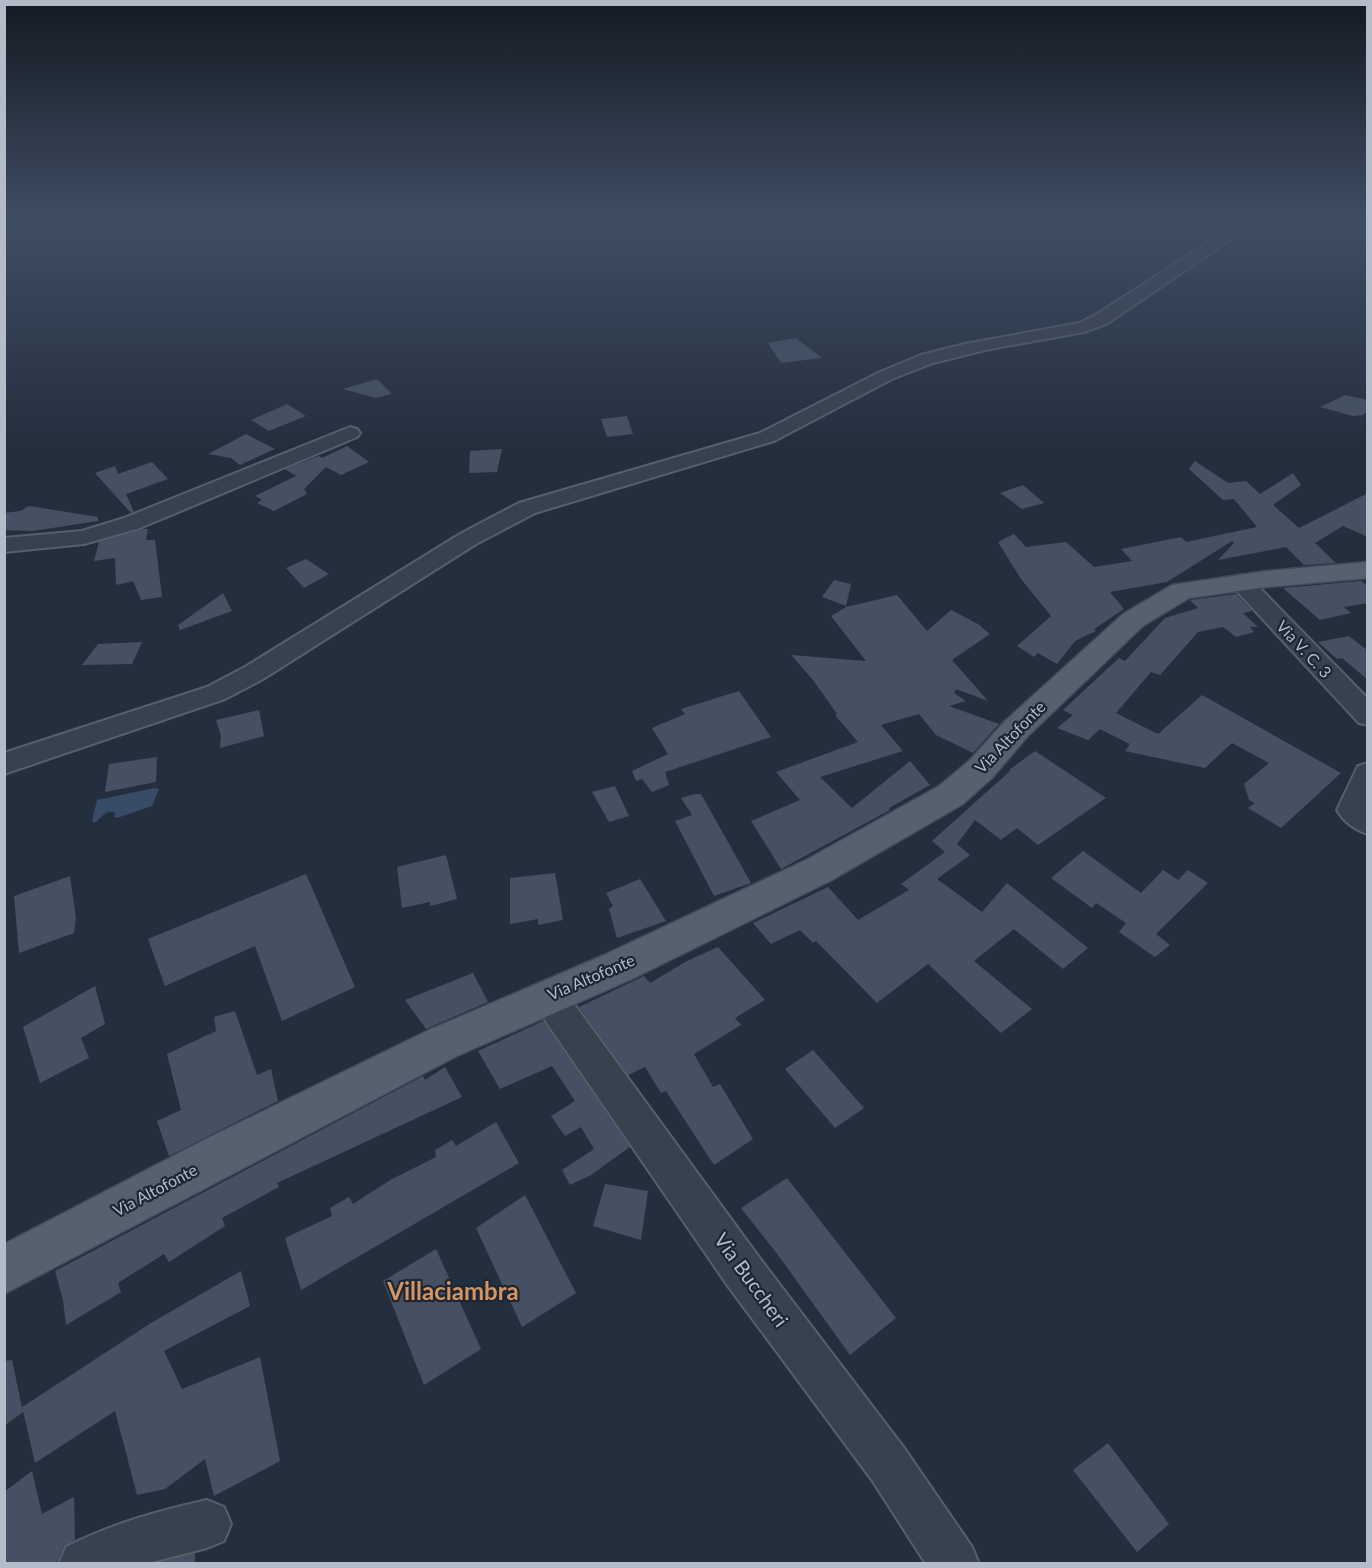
<svg xmlns="http://www.w3.org/2000/svg" width="1372" height="1568" font-family="Lato,sans-serif">
	<rect width="100%" height="100%" fill="#242f3e"/>
	<path fill="#394c67" d="M155 788 159 789 152 806 117 818 114 817 115 812C104 811 103 816 95 823L92 821 97 800Z"/>
	<g fill="#455162">
		<path d="M796 338 822 358 781 363 768 343Z"/>
		<path d="M377 379 392 394 376 398 343 389Z"/>
		<path d="M1345 395 1368 400V411L1363 415 1353 416 1320 407Z"/>
		<path d="M287 404 306 416 269 431 251 420Z"/>
		<path d="M627 416 633 434 607 437 601 419Z"/>
		<path d="M246 434 275 449 240 465 231 458 208 454Z"/>
		<path d="M347 446 369 462 341 475 326 467 304 489 307 494 274 511 257 503 262 500 255 496 296 476 285 469 319 456 322 458Z"/>
		<path d="M502 449 497 472 469 473 470 451Z"/>
		<path d="M1195 461 1228 483 1246 481 1260 494 1293 473 1301 485 1273 505 1299 528 1368 493V537L1343 526 1315 543 1336 563 1304 565 1286 547 1218 560 1234 543 1232 541 1167 582 1110 592 1124 609 1094 629 1096 631 1075 641 1057 664 1038 653 1034 657 1017 646 1051 616 1021 579 998 542 1014 534 1026 547 1066 542 1094 567 1132 561 1121 549 1181 537 1186 542 1257 527 1234 499 1223 500 1189 469Z"/>
		<path d="M152 462 168 479 126 494 134 512 131 513 95 473 115 466 118 474Z"/>
		<path d="M1023 485 1044 503 1022 509 1000 493Z"/>
		<path d="M29 506 98 517V521L33 531 4 530V513L20 511Z"/>
		<path d="M143 529H148L146 540H155L162 597 141 600 133 581 116 585 115 558 94 561 99 542Z"/>
		<path d="M306 559 329 574 304 588 286 568Z"/>
		<path d="M834 580 851 584 846 606 822 597Z"/>
		<path d="M1361 581 1368 586V603L1344 607 1351 613 1320 620 1283 588Z"/>
		<path d="M223 593 232 611 180 630 178 625Z"/>
		<path d="M1236 594 1252 611 1243 613 1258 627H1250L1254 632 1236 637 1223 627 1198 632 1160 675 1151 672 1116 713 1158 734 1202 695 1341 773 1281 828 1248 808 1255 803 1249 800 1244 784 1269 763 1232 743 1205 768 1125 751 1130 744 1100 729 1088 740 1057 728 1073 715 1063 710 1119 658 1125 661 1165 618 1198 608 1190 600Z"/>
		<path d="M897 595 927 631 951 610 978 624 990 634 952 660 988 701 956 689 954 693 966 701 949 706 999 724 973 753 936 735 919 714 881 725 903 751 820 777 852 808 910 761 930 785 889 808 890 810 781 869 751 821 800 800 776 772 858 742 835 715 837 714 813 680 791 655 866 661 831 616 846 607Z"/>
		<path d="M1349 636 1368 651V680L1342 658 1337 659 1318 642Z"/>
		<path d="M142 642 132 664 82 665 98 644Z"/>
		<path d="M739 691 771 737 665 772 669 785 652 792 642 779 636 781 632 771 668 754 652 728 685 714 681 709Z"/>
		<path d="M259 710 264 736 220 748 221 736 216 720Z"/>
		<path d="M1035 751 1106 798 1038 845 1017 828 1001 840 975 820 957 844 970 855 937 879 982 912 1007 883 1088 948 1063 969 1014 929 974 961 1032 1009 1001 1033 928 964 877 1003 816 941 813 943 800 930 771 944 753 923 828 887 858 920 909 890 901 884 945 852 932 841 1010 771 1009 770Z"/>
		<path d="M157 757 156 782 105 792 109 764Z"/>
		<path d="M615 786 629 816 609 822 592 792Z"/>
		<path d="M695 794H701L751 883 714 896 675 821 692 815 681 798Z"/>
		<path d="M1083 851 1141 893 1163 870 1178 880 1188 870 1208 883 1156 934 1170 945 1155 957 1119 932 1126 923 1096 903 1092 908 1051 878Z"/>
		<path d="M446 855 457 899 430 906V902L402 908 397 867Z"/>
		<path d="M555 873 563 920 538 925V919L510 924V878Z"/>
		<path d="M306 874 355 987 282 1021 255 946 165 986 148 939Z"/>
		<path d="M70 876 76 918 74 933 19 953 14 896Z"/>
		<path d="M640 879 666 921 617 938 609 909 613 906 606 893Z"/>
		<path d="M718 947 765 1000 735 1018 741 1025 694 1054 713 1087 720 1084 753 1139 714 1165 666 1091 661 1093 645 1067 628 1075 579 1007 644 976 650 983 687 961Z"/>
		<path d="M473 973 488 1002 426 1029 405 1000Z"/>
		<path d="M95 986 105 1024 81 1038 89 1058 40 1083 23 1027Z"/>
		<path d="M235 1011 257 1075 271 1069 278 1101 169 1156 157 1121 181 1110 167 1054 216 1031 214 1017Z"/>
		<path d="M543 1021 630 1147 591 1175 570 1185 562 1170 594 1149 581 1127 565 1136 551 1116 575 1101 552 1066 500 1089 478 1051Z"/>
		<path d="M813 1050 864 1108 835 1128 785 1069Z"/>
		<path d="M445 1067 462 1097 277 1183 279 1187 222 1218 225 1226 169 1262 164 1254 118 1283 121 1292 66 1325 63 1300 55 1271 423 1076 425 1080Z"/>
		<path d="M496 1122 519 1163 301 1290 285 1238 332 1216 330 1208 349 1197 353 1204 392 1179 436 1157 435 1150 452 1140 456 1146Z"/>
		<path d="M787 1178 896 1318 850 1355 778 1255 741 1208Z"/>
		<path d="M605 1184 648 1191 641 1240 593 1226Z"/>
		<path d="M525 1195 576 1293 522 1327 476 1228Z"/>
		<path d="M436 1249 481 1349 424 1385 383 1281Z"/>
		<path d="M241 1271 250 1306 164 1351 182 1389 260 1357 280 1461 214 1496 205 1459 165 1489 137 1495 115 1411 35 1463 22 1407 151 1323Z"/>
		<path d="M12 1360 23 1412 4 1426V1361Z"/>
		<path d="M1108 1443 1169 1524 1137 1552 1073 1470Z"/>
		<path d="M32 1471 42 1514 74 1497 75 1540 64 1546 57 1563H4V1492Z"/>
		<path d="M195 1553V1563H155Z"/>
	</g>
	<g fill="none" stroke-linecap="round" stroke-linejoin="round">
		<defs>
			<g id="minor">
				<path d="M1237 224H1254L1106 324 1084 332 985 350 933 363 892 379 774 441 535 513 476 544 263 679 225 699 4 774V753L207 687 245 667 460 534 519 503 760 433 880 372 921 355 965 344 1079 323 1094 316Z"/>
				<path d="M350 427 357 429 360 433 357 437 140 528 84 544 4 552V538L82 531 124 518Z"/>
				<path d="M1241 575 1249 577 1368 699V725L1359 723 1233 587 1229 582 1233 577Z"/>
				<path d="M1368 763V834C1355 830 1344 822 1337 810L1358 766Z"/>
				<path d="M548 981 560 985 758 1256 904 1448 972 1547 979 1564H926L872 1480 728 1286 536 1007 531 996 536 985Z"/>
				<path d="M207 1500 224 1507 231 1524 224 1541 207 1548 144 1564H59L66 1547C111 1524 158 1511 207 1500Z"/>
			</g>
			<path id="major" d="M1368 562V578L1267 587 1189 598 1143 626 1027 737 993 777 963 804 832 880 632 979 457 1056 4 1294V1244L204 1140 429 1030 604 955 806 860 939 786 969 761 1005 721 1123 614 1172 585 1267 571Z"/>
		</defs>
		<use href="#minor" stroke="#565f6c" stroke-width="4"/>
		<use href="#major" stroke="#414a57" stroke-width="3"/>
		<use href="#minor" fill="#38414e" fill-rule="evenodd"/>
		<use href="#major" fill="#56606e" fill-rule="evenodd"/>
	</g>
	<linearGradient id="sky" x2="0" y2="1"><stop stop-color="#141a22"/><stop offset="0.5" stop-color="#3f4d63"/><stop offset="1" stop-color="#3f4d63" stop-opacity="0"/></linearGradient>
	<rect width="1372" height="444" fill="url(#sky)"/>
	<g text-anchor="middle" stroke-width="4.5" stroke-linejoin="round" paint-order="stroke">
		<g font-size="16" fill="#b4bcc9" stroke="#1d2633">
			<text transform="translate(1304 649) rotate(47)" y="6">Via V. C. 3</text>
			<text transform="translate(1010 737) rotate(-46)" y="6">Via Altofonte</text>
			<text transform="translate(591 977) rotate(-23)" y="6">Via Altofonte</text>
			<text transform="translate(155 1190) rotate(-28)" y="6">Via Altofonte</text>
		</g>
		<g font-size="20" fill="#b4bcc9" stroke="#1d2633">
			<text transform="translate(751 1280) rotate(54)" y="7">Via Buccheri</text>
		</g>
		<g font-size="24" font-weight="bold" fill="#d59563" stroke="#1d2633">
			<text x="453" y="1300">Villaciambra</text>
		</g>
	</g>
	<rect width="1372" height="1568" fill="none" stroke="#b4bcc9" stroke-width="12"/>
</svg>
